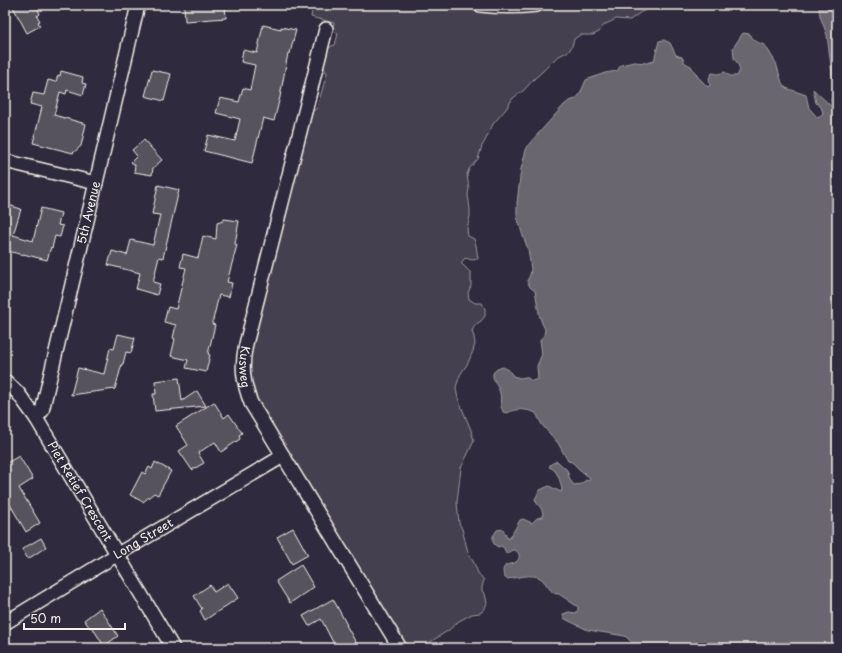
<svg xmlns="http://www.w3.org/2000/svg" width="842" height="653" font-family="'Playpen Sans',sans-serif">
	<rect width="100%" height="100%" fill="#2f2a3d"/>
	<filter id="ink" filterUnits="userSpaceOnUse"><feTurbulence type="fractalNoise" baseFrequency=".025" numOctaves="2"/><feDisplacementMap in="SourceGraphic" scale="8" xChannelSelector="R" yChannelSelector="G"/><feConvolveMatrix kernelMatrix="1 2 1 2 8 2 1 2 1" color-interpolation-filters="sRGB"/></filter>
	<g filter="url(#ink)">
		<path fill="#454050" stroke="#9c989c" d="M313 5H454L481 10 540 9 558 5H695L693 8H679L659 6 653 7 641 12 630 20 616 19 604 25 599 32 593 35H580L574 39 572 46 569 51 557 57 543 71 533 80 524 90 513 98 506 109 493 124 485 141 482 146 478 159 469 169 467 175 469 188 468 195 470 209V216L467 229 468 236 474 239 476 245 478 259 472 260 465 258 461 263 471 273V286L468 293 469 299 475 303H482L485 309V316L481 321 475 325 472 331 474 337 475 344 473 351 468 363 460 375 456 387 457 394 459 401 471 430 474 441 461 468 457 502 459 523 462 529 469 556 473 561 478 573 484 580 482 587V591L485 594 487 603 484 610 480 613 472 614 459 621 449 630 427 644 414 648 405 647 256 400C250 379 248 370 251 348L312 112 317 108 327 73 323 66C325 58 326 46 335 45L338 34 332 30 334 23 311 17Z"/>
		<path fill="#6a6670" stroke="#a19ea0" d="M822 5H837V648H638L625 636 588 630 567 620 564 618 563 614 569 612 576 613 578 610V607L559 594C550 595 547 582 540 578 532 573 516 578 507 579L504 577C503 572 502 569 506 565 509 564 514 564 516 562 521 558 520 553 515 550H512L506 554 504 548 501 546 498 547 495 545 493 542V536L497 530 503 529 507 538H510L520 520 523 519 532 523 537 518 543 517C543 506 538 508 535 499L540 490 549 486 561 492 562 489C560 481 558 470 549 467L551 464 557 461 567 470 570 480 574 485 581 484 586 480 589 481 590 478 579 469 572 462 568 461 558 443 542 425 536 413C526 409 517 408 507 413L503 412C503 410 501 408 501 406 500 402 501 397 500 393 497 382 484 372 503 367L509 370 513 376 520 378 526 377 532 381 538 379 537 366 542 354 540 340 544 335 545 329C538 318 538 304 535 291L530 287 527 281 530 275 531 269 528 249 523 236 517 217V203L521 169 526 150 529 144 564 105 569 101 576 99 580 94 586 80 605 73 617 71 621 65 634 62 647 63 654 61 659 41 664 40 670 43 676 55 682 57 685 63 691 66 698 77 708 87 710 85 709 78 712 73 718 74 725 72 730 76H737L740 70 738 64 734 58 733 48 743 33 750 34C754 41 758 43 765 45L776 63 782 83 786 88 806 95 809 108 818 118 823 113 821 107 816 103 813 89 832 107 831 101 833 82 827 35 820 16 819 9Z"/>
		<g fill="#56525f" stroke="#f4f1e8">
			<path d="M12 5H36L40 14 37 16 40 21 38 22 40 26 27 33Z"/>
			<path d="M184 5H225L226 18 185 21Z"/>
			<path d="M263 25 281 29V27L296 30 290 53H288L280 97 274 121 263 118 252 163 204 151 208 135 235 141 240 119 216 113 220 98 239 102 243 88 250 90 255 65 241 62 243 50 257 53Z"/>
			<path d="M152 70 171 74 164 101 145 96Z"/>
			<path d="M61 71 83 77 82 83 86 84 83 95 67 90 66 94 60 92 54 115 86 124 81 146 73 153 33 143 42 107 30 104 33 93 44 95 48 80 56 82 58 75 60 76Z"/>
			<path d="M144 140 162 160 153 168 152 175 134 172 135 165 131 162 137 156 132 150Z"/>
			<path d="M158 185 179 190 163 258 159 257 153 282 160 284 157 295 136 289 140 273 108 265 112 251 127 255 131 240 153 245 160 215 152 214Z"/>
			<path d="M5 204 21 209 13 235 33 241 41 208 61 213 58 225 63 226 60 237 55 236 52 248 51 247 47 260 23 254V255L8 251V253H5Z"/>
			<path d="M224 219 239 221 235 244 237 245 227 282 232 283 229 297 219 295 212 324 215 325 208 354 210 355 206 372 186 368 188 360 171 356 175 339 173 338 176 325 164 322 168 307 176 309 186 268 180 267 183 254 198 258 203 236 216 239 217 223 223 221Z"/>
			<path d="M118 334 135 338 131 353 126 352 123 364H122L115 389 71 395 78 368 104 374 110 348 114 349Z"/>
			<path d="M179 378 182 401 197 391 206 406 155 411 153 394H156L155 381Z"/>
			<path d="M214 402 224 418 229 414 242 433 239 435 240 439 221 452 215 442 198 453 204 463 192 470 179 451 188 445 176 426Z"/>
			<path d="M19 456 33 479 19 488 40 523 26 532 5 496V464Z"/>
			<path d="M155 462 171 471 158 495 154 493 143 502 130 495 142 472 145 474 149 467 152 469Z"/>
			<path d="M293 528 308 555 292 564 277 537Z"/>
			<path d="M41 538 46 547 28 559 22 549Z"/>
			<path d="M301 565 314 587 290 603 276 581Z"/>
			<path d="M228 583 238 598 205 620 200 611 202 609 194 596 210 585 214 592Z"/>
			<path d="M333 599 347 625H346L359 648H336L321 619 309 626 303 616Z"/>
			<path d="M100 608 118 636 104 646 92 627 90 628 84 620Z"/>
		</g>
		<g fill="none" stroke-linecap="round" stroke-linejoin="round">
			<defs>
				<g id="street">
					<path d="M480 5C499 7 518 7 537 5"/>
					<path id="s1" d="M326 29 246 344C241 366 243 383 251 403L400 648"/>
					<path d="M5 161 96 183"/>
					<path id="s2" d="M5 381 18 393 36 418 173 648"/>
					<path id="s3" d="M36 418 42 411 138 5"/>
					<path id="s4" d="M5 623 118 554 283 456"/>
				</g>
			</defs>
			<use href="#street" stroke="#f4f1e8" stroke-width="16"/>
			<use href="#street" stroke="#2f2a3d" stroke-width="13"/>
		</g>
	</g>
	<g text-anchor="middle" stroke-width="4" stroke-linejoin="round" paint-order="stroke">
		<g font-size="12" fill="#f4f1e8" stroke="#2f2a3d">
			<text dy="4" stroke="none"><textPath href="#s3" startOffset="213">5th Avenue</textPath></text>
			<text dy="4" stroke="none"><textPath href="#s1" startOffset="348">Kusweg</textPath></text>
			<text dy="4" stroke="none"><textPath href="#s2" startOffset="134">Piet Retief Crescent</textPath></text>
			<text dy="4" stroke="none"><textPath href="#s4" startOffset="162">Long Street</textPath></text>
		</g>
	</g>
	<rect width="842" height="653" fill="none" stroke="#2f2a3d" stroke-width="20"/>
	<rect x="10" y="10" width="822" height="633" fill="none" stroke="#f4f1e8" stroke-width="1.5" filter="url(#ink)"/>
	<path d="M24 623v6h101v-6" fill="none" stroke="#f4f1e8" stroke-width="2"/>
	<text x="30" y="623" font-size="12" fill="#f4f1e8" stroke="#2f2a3d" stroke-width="3" paint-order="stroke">50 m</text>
</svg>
